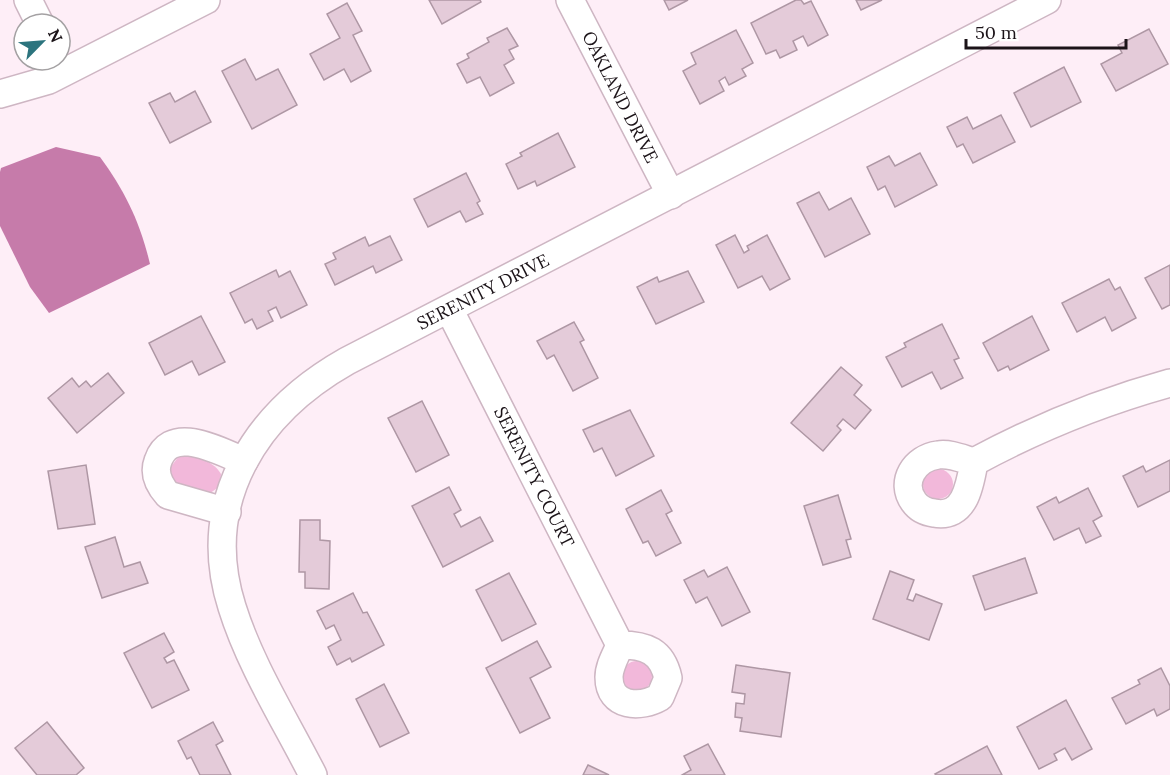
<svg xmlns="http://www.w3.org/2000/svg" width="1170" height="775" font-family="Lora,serif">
	<rect width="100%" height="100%" fill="#feeef7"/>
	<g fill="#f2b8da">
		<path d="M179 456C193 454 214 461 221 474L220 486 209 494 174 483 170 468Z"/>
		<circle cx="938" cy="484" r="15"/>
		<circle cx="637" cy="676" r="15"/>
	</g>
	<path fill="#c67baa" d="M56 147 100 157C125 191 140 222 150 264L49 313 30 287 0 226V172L1 168Z"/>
	<g fill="#e4cbd9" stroke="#ae97a4" stroke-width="1.5">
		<path d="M429 0H480L481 2 442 24Z"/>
		<path d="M664 0H688L669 10Z"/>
		<path d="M796 0H801L804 4 811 1 828 35 808 46 803 36 793 41 797 50 780 58 776 50 766 54 751 23Z"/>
		<path d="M856 0H882L861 10Z"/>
		<path d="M347 3 362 31 353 35 371 71 351 82 344 69 324 80 310 54 340 38 327 14Z"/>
		<path d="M507 28 518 46 509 50 514 59 504 65 514 83 490 96 480 77 467 83 457 64 469 58 467 54 489 42 487 38Z"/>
		<path d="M1149 29 1168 64 1116 91 1101 64 1122 53 1118 45Z"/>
		<path d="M736 30 753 63 742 69 746 76 729 85 725 77 719 81 724 91 700 104 683 71 696 64 691 53Z"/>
		<path d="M245 59 256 80 278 69 297 105 252 129 222 71Z"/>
		<path d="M1064 67 1081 102 1031 127 1014 93Z"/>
		<path d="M195 91 211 122 170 143 149 103 170 93 175 102Z"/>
		<path d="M1001 115 1015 142 973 163 963 144 957 147 947 127 967 117 973 129Z"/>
		<path d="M558 133 575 167 537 186 535 181 518 189 506 164 522 156 520 153Z"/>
		<path d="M920 153 937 185 895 207 885 186 878 190 867 167 889 156 895 166Z"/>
		<path d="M466 173 480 201 477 203 483 214 466 222 460 211 428 227 414 199Z"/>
		<path d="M819 192 829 210 851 198 870 234 825 257 797 203Z"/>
		<path d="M735 235 744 253 749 250 747 246 767 235 790 279 770 290 762 276 738 288 716 245Z"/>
		<path d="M390 236 402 260 376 273 373 266 335 285 325 264 336 259 333 253 365 237 369 246Z"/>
		<path d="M1170 265V305L1162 309 1145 278Z"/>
		<path d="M276 270 279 277 290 271 307 305 281 318 276 307 268 311 273 321 257 329 252 319 245 323 230 293Z"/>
		<path d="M688 271 704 302 656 324 637 287 657 277 659 282Z"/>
		<path d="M1109 279 1115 290 1120 287 1136 318 1112 331 1105 317 1077 332 1062 303Z"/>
		<path d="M201 316 225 362 199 375 192 361 165 375 149 343Z"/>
		<path d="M1032 316 1049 350 1010 370 1008 366 998 371 983 343Z"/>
		<path d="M574 322 584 340 580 342 598 378 573 391 554 355 547 359 537 341Z"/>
		<path d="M942 324 959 358 954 360 963 378 941 389 932 372 902 387 886 357 906 347 904 343Z"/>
		<path d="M841 367 862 385 854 395 871 410 855 429 843 419 837 426 841 430 823 451 791 423Z"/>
		<path d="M108 373 124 393 77 433 48 398 72 378 79 387 86 381 91 387Z"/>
		<path d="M422 401 449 455 416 472 388 418Z"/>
		<path d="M630 410 654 456 616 476 602 448 594 452 583 430Z"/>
		<path d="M1170 460V491L1138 507 1123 476 1143 466 1146 472Z"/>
		<path d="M86 465 95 524 58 529 48 471Z"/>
		<path d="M449 487 461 510 454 514 461 527 480 517 493 541 443 567 412 506Z"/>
		<path d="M1088 488 1102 516 1093 521 1101 536 1086 543 1079 528 1054 540 1037 507 1056 497 1059 503Z"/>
		<path d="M661 490 672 511 666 514 681 543 656 556 648 541 643 543 626 509Z"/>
		<path d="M838 495 851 539 846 540 851 557 823 565 804 506Z"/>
		<path d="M300 520H320V540L330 541 329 589 305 588V572H299Z"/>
		<path d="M115 537 124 567 140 562 148 583 102 598 85 547Z"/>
		<path d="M1025 558 1037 593 985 610 973 576Z"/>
		<path d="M727 567 750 612 722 626 707 597 696 603 684 580 704 570 708 577Z"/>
		<path d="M890 571 914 580 907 599 913 601 916 594 942 604 929 640 873 619Z"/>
		<path d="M509 573 536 624 502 641 476 590Z"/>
		<path d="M353 593 363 613 367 612 384 645 352 662 350 658 337 665 328 647 341 640 334 625 326 629 317 611Z"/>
		<path d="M164 633 174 652 164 658 167 663 174 660 189 690 152 708 124 653Z"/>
		<path d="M537 641 551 667 530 678 550 718 520 733 486 668Z"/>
		<path d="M736 665 790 673 781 737 740 731 742 718 735 717 736 703 744 704 745 694 732 692Z"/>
		<path d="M1161 668 1170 686V709L1157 716 1154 709 1126 724 1112 698 1140 684 1138 680Z"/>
		<path d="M384 684 409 733 380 747 356 699Z"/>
		<path d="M1066 700 1092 749 1072 760 1065 748 1054 754 1057 760 1039 769 1017 727Z"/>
		<path d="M47 722 84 768 76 775H37L15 748Z"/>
		<path d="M213 722 223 741 216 745 231 775H200L191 757 187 759 178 741Z"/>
		<path d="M708 744 725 775H682L691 770 684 756Z"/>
		<path d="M987 746 1002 775H936L935 774Z"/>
		<path d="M588 765 609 775H583Z"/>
	</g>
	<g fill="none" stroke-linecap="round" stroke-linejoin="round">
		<defs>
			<g id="minor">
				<path d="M28 0 40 24"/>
				<path d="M570 0 671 195"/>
				<path d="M0 94 49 80 206 0"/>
				<path d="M449 309 620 645C616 655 609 666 609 677 609 708 641 708 660 697L668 678C662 651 646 645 620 645"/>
				<path d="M974 462C970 485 965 519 934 513 926 512 919 509 914 502 899 482 915 458 938 455 950 453 963 459 974 462 1037 428 1101 402 1170 383"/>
				<path d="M227 512 168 495C160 486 153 474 158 461 171 423 220 452 244 461"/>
				<path d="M313 775C285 720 250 665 232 607 198 500 257 412 347 361L1047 0"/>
			</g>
		</defs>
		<use href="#minor" stroke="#ceb6c3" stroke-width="30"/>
		<use href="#minor" stroke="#fff" stroke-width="27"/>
	</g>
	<g text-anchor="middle" stroke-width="5" stroke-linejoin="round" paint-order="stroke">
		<g font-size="18" fill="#1b1318" stroke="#fff">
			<text transform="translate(620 97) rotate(63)" y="6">OAKLAND DRIVE</text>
			<text transform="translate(483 292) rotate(-27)" y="6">SERENITY DRIVE</text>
			<text transform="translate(534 477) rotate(63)" y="6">SERENITY COURT</text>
		</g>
	</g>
	<g transform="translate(42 42) rotate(65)"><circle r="28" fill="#ffffff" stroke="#a4a1a3" stroke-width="1.5"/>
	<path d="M0-4.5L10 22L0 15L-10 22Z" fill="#2c747e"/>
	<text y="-9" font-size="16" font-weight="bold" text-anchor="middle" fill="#1b1318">N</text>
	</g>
	<path d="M966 39v9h160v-9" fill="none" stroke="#1b1318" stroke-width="3"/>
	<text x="975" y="39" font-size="18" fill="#1b1318" stroke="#ffffff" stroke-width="4.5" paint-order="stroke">50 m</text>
</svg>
